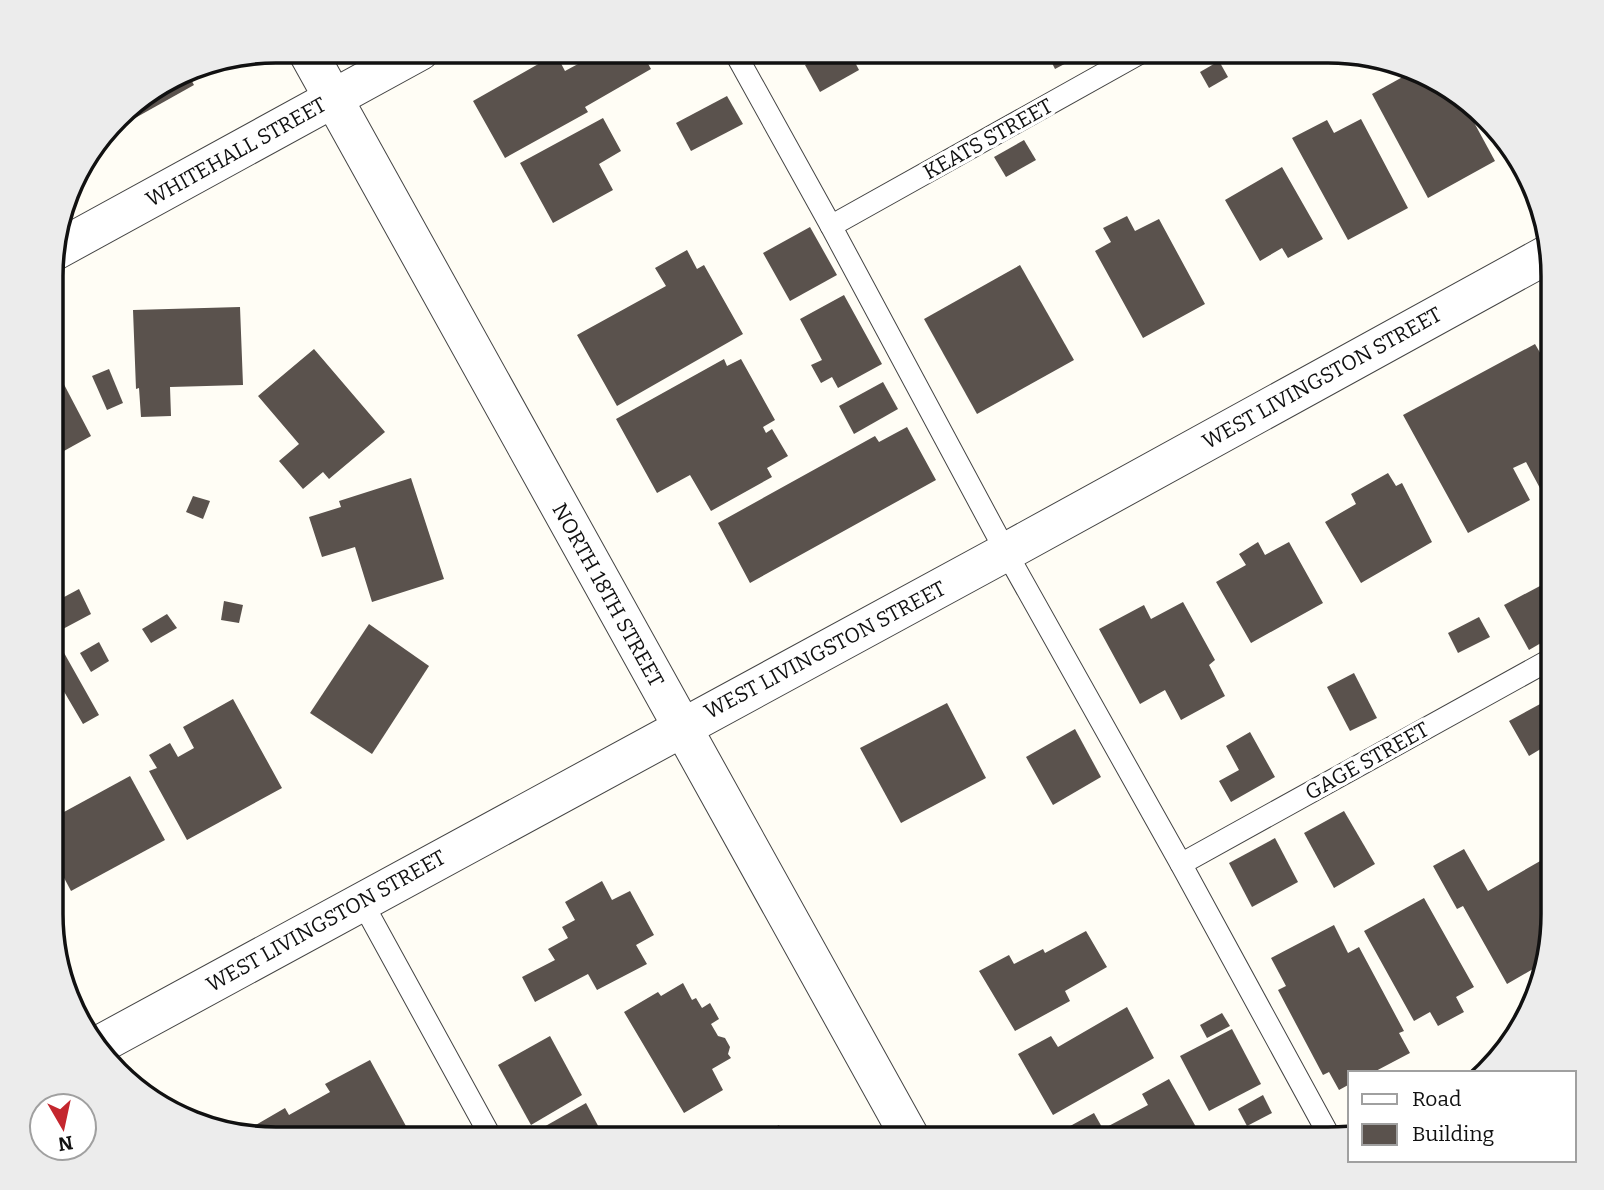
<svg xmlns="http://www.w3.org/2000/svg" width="1604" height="1190" font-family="Bitter,serif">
	<rect width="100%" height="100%" fill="#fffdf5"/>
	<g fill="#5a524d">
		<path d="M602 51H641L651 69 585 107 588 112 505 158 473 101 556 54 565 71Z"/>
		<path d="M832 51H849L859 70 820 92 805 65Z"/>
		<path d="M1046 51H1089L1055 69Z"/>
		<path d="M1219 61 1228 77 1209 88 1200 72Z"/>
		<path d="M1417 69 1458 93 1495 161 1428 198 1372 94Z"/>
		<path d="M187 72 194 85 103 136 128 106Z"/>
		<path d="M727 96 743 124 691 151 676 123Z"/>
		<path d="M603 118 621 151 599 164 613 190 553 223 520 163Z"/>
		<path d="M1361 119 1408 208 1348 240 1292 138 1327 120 1334 133Z"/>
		<path d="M1024 140 1036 160 1006 177 994 157Z"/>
		<path d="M1282 167 1323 239 1288 258 1282 248 1260 261 1225 200Z"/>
		<path d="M1127 216 1135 231 1159 219 1205 304 1143 338 1095 251 1111 242 1103 228Z"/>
		<path d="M810 227 837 275 790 301 763 253Z"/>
		<path d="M687 250 697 269 704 265 743 334 617 406 577 335 666 286 655 268Z"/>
		<path d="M1020 265 1074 360 977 414 924 319Z"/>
		<path d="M844 295 882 364 838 388 832 377 821 383 811 365 822 360 800 319Z"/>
		<path d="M240 307 243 385 170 387 171 416 141 417 139 388 136 389 133 310Z"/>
		<path d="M1535 344 1553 375V486L1542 492 1526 462 1513 468 1530 500 1468 533 1403 415Z"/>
		<path d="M314 349 385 432 329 479 323 472 303 489 279 461 299 444 258 396Z"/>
		<path d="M724 359 727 366 741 359 775 420 763 427 766 433 772 429 788 456 767 468 772 477 711 511 690 475 657 493 616 419Z"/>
		<path d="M109 369 123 403 107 410 92 376Z"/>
		<path d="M57 371 91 436 53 457V373Z"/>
		<path d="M883 382 898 409 854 434 839 406Z"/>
		<path d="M907 427 936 480 750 583 718 523 875 436 879 442Z"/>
		<path d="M1388 473 1396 486 1402 483 1432 542 1361 583 1325 522 1356 504 1351 494Z"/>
		<path d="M411 478 444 579 372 602 355 547 322 557 309 517 341 507 339 501Z"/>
		<path d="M193 496 210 501 203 519 186 512Z"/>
		<path d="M1258 542 1265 555 1289 542 1323 603 1251 643 1216 582 1246 565 1239 554Z"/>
		<path d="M1553 579V636L1529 650 1504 605Z"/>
		<path d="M79 589 91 614 61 630 53 616V603Z"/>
		<path d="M224 601 243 605 239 623 221 620Z"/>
		<path d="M1183 602 1215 660 1209 665 1225 696 1181 720 1165 690 1140 704 1099 629 1144 605 1151 619Z"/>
		<path d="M167 614 177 628 151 643 142 629Z"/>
		<path d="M1479 617 1490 637 1458 653 1448 633Z"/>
		<path d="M369 624 429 666 372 754 310 713Z"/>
		<path d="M99 642 109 661 91 672 80 653Z"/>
		<path d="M63 651 99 715 83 724 59 683 53 687V657Z"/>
		<path d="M1354 673 1377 718 1350 731 1327 687Z"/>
		<path d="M1553 697V751L1549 744 1529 756 1509 721Z"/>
		<path d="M233 699 282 788 187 840 149 771 157 768 149 755 170 743 178 757 194 748 183 727Z"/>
		<path d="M947 703 986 778 901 823 860 748Z"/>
		<path d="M1075 729 1101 777 1053 805 1026 757Z"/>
		<path d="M1250 732 1275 777 1231 802 1219 781 1239 770 1226 746Z"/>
		<path d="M130 776 165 840 71 891 53 857V818Z"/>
		<path d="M1344 811 1375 864 1334 888 1304 833Z"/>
		<path d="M1275 838 1298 882 1252 907 1229 863Z"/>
		<path d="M1464 849 1488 891 1549 856 1553 863V929L1545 962 1507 984 1463 906 1457 909 1433 866Z"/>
		<path d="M602 881 612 900 630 891 654 935 636 945 647 964 597 990 588 974 535 1002 522 977 555 960 548 949 568 938 562 927 575 920 565 902Z"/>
		<path d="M1424 898 1474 987 1456 997 1464 1012 1438 1026 1430 1012 1414 1021 1364 931Z"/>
		<path d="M1334 925 1348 953 1359 947 1404 1031 1399 1033 1410 1053 1372 1073H1350V1084L1339 1090 1329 1072 1323 1075 1278 990 1286 986 1271 958Z"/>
		<path d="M1086 931 1107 967 1065 991 1070 1001 1015 1031 979 971 1009 955 1014 964 1043 949 1045 953Z"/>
		<path d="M683 983 692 1000 696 998 702 1008 710 1003 719 1019 711 1024 718 1036 725 1038 730 1047 728 1054 731 1058 712 1069 723 1090 684 1113 624 1012 658 992 661 996Z"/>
		<path d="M1127 1007 1154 1058 1053 1115 1018 1054 1051 1036 1058 1047Z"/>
		<path d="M1222 1013 1230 1026 1207 1038 1200 1025Z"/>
		<path d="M1232 1029 1261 1084 1209 1111 1180 1056Z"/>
		<path d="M550 1036 582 1095 531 1125 498 1065Z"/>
		<path d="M370 1060 413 1139H261L251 1136 247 1130 285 1108 289 1115 330 1092 325 1084Z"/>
		<path d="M1169 1079 1196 1127 1175 1139H1066L1061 1131 1094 1113 1103 1129 1148 1105 1142 1094Z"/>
		<path d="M1263 1095 1272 1113 1247 1126 1238 1109Z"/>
		<path d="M586 1103 605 1139H539L535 1132Z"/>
		<path d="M779 1125 786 1139H754Z"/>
	</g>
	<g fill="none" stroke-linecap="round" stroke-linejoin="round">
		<defs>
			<g id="lane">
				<path d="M734 51 831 226 1006 552 1181 864 1331 1139"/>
				<path d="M831 226 1144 51"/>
				<path d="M1181 864 1553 658"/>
				<path d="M362 902 492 1139"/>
			</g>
			<g id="street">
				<path d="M307 51 911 1139"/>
				<path d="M53 252 420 51"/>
				<path d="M97 1046 1006 552 1550 253"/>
			</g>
		</defs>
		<use href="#lane" stroke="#444" stroke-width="23"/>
		<use href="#street" stroke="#444" stroke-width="40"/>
		<use href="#lane" stroke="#fff" stroke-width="21"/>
		<use href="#street" stroke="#fff" stroke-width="38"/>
	</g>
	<g text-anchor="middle" stroke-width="7" stroke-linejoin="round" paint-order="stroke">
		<g font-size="21" fill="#111" stroke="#fff">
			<text transform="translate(988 139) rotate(-29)" y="7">KEATS STREET</text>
			<text transform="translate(236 152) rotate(-29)" y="7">WHITEHALL STREET</text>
			<text transform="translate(1322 378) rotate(-29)" y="7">WEST LIVINGSTON STREET</text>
			<text transform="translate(608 595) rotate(61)" y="7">NORTH 18TH STREET</text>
			<text transform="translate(825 650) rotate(-28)" y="7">WEST LIVINGSTON STREET</text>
			<text transform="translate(1367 761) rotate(-29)" y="7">GAGE STREET</text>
			<text transform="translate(326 921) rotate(-29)" y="7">WEST LIVINGSTON STREET</text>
		</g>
	</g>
	<path d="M0 0H1604V1190H0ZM276 63H1328A213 213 0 0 1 1541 276V914A213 213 0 0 1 1328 1127H276A213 213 0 0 1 63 914V276A213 213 0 0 1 276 63Z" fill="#ececec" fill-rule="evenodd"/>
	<path fill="none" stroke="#111" stroke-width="3.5" d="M276 63H1328A213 213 0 0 1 1541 276V914A213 213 0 0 1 1328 1127H276A213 213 0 0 1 63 914V276A213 213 0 0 1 276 63Z"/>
	<rect x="1348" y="1071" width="228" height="91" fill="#ffffff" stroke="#a0a0a0" stroke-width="2"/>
	<rect x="1362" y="1094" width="35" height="10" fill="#ffffff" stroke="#a0a0a0" stroke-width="2"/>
	<text x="1412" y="1106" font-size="21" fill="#111111">Road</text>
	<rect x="1362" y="1124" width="35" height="21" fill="#5a524d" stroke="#a0a0a0" stroke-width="2"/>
	<text x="1412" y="1141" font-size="21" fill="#111111">Building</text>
	<g transform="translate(63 1127) rotate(171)"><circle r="33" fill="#ffffff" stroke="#a0a0a0" stroke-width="2"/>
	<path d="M0-5L12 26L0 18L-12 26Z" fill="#c4262e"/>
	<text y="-10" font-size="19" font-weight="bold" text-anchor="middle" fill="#111111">N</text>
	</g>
</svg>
